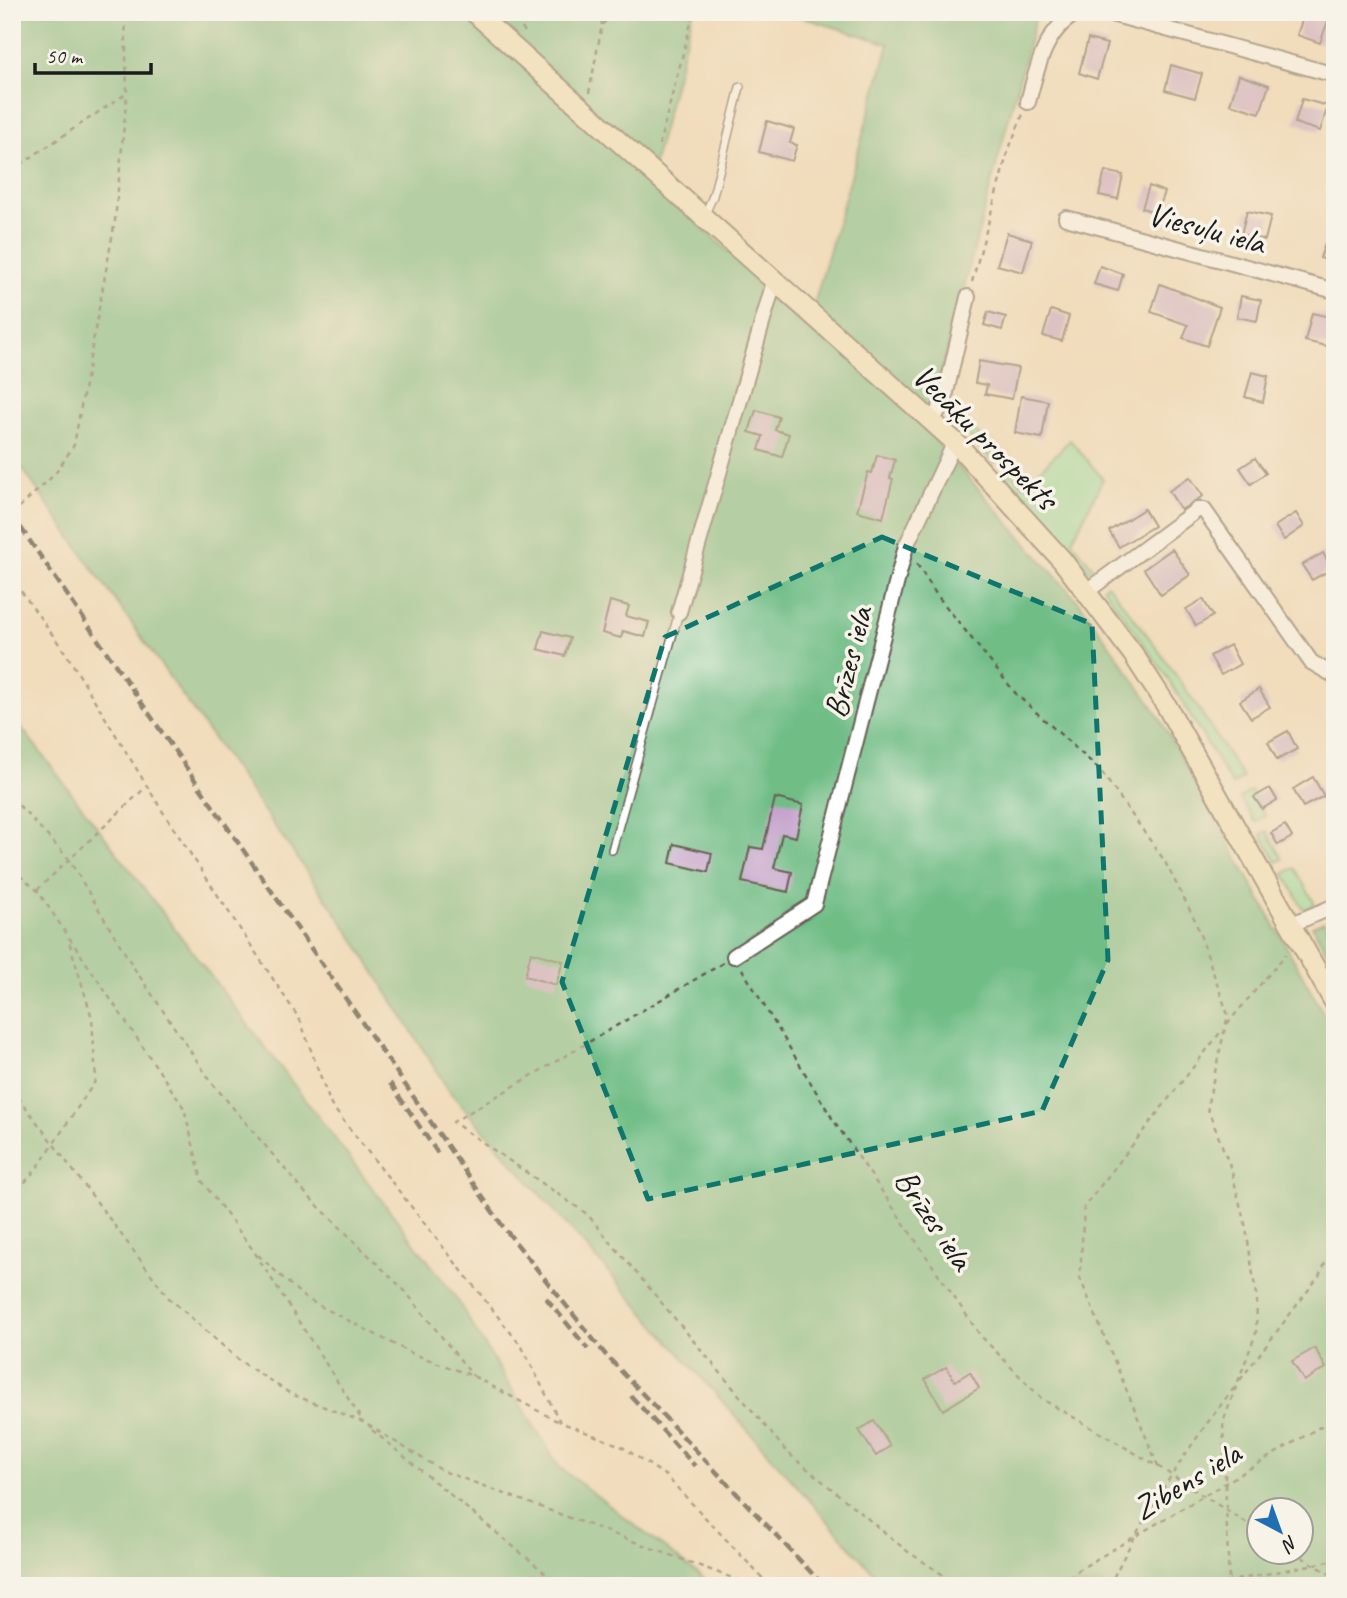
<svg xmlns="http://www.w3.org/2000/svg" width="1347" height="1598" font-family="Caveat,sans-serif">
	<rect width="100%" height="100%" fill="#f7f3e8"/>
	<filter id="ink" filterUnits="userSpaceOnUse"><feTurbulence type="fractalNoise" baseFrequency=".0143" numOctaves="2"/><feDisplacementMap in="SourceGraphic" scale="14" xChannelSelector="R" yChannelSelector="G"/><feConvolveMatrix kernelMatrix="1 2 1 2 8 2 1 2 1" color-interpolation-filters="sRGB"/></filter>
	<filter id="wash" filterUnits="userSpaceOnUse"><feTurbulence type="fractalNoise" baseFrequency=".00686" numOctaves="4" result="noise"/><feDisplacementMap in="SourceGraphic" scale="28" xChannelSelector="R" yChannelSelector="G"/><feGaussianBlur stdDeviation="1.57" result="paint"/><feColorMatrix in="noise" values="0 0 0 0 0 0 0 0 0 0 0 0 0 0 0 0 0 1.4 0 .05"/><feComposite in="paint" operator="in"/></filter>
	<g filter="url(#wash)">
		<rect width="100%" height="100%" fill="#f1dcbb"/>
		<g fill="#8adea0" stroke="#537d5e" stroke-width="2">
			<path d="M953 407 999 458 994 463 950 415Z"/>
			<path d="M1070 440 1103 479 1072 541 1098 574 1095 577 1006 476 1010 471 1024 486Z"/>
			<path d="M1107 584C1158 645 1201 711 1243 778L1232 785 1166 675 1103 587Z"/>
			<path d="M1251 791 1265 816 1255 822 1240 798Z"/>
			<path d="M1267 831 1283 859 1277 862 1261 834Z"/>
			<path d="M1295 868 1315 904 1304 910 1284 873Z"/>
		</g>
		<g fill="#6fbd86" stroke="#466c51" stroke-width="2" fill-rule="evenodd">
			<path d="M12 12H693L650 179 808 325 889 44 785 12H1037L926 430 1083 607 1155 710 1335 1034V1586H885L449 1091 350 933 12 454ZM1260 1510H1302V1552H1260Z"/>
			<path d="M12 715 454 1295 559 1467 714 1586H12Z"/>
			<path d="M1324 921 1335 940V966L1312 926Z"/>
		</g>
		<g id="blocks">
			<g fill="#c5a3cd">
				<path d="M1305 12 1329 18 1320 43 1297 35Z"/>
				<path d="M1088 39 1107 44 1097 79 1079 73Z"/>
				<path d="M1171 65 1202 74 1195 98 1165 90Z"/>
				<path d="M1239 75 1269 85 1260 113 1230 104Z"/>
				<path d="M1302 99 1328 106 1320 131 1295 123Z"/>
				<path d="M767 121 794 129 790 143 797 145 792 161 759 152Z"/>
				<path d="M1105 171 1123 175 1118 199 1099 195Z"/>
				<path d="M1149 186 1165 192 1157 213 1142 208Z"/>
				<path d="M1247 211 1271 216 1265 240 1241 234Z"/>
				<path d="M1333 222H1335V263L1320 258Z"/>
				<path d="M1007 233 1032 240 1023 272 997 265Z"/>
				<path d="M1100 266 1123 274 1118 291 1094 284Z"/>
				<path d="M1160 284 1220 307 1207 346 1183 338 1188 325 1151 312Z"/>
				<path d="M1241 296 1261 300 1257 321 1237 317Z"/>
				<path d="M1051 310 1069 316 1062 341 1043 336Z"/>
				<path d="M988 312 1006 317 1002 330 984 325Z"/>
				<path d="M1312 313 1335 318 1330 347 1305 341Z"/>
				<path d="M979 361 1018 368 1012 399 985 394 987 385 975 383Z"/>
				<path d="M1252 372 1268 376 1263 402 1245 397Z"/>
				<path d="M1021 396 1048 401 1042 438 1015 433Z"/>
				<path d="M756 410 779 417 775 430 789 434 782 457 759 450 763 436 749 432Z"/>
				<path d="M877 455 895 460 890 478 893 479 883 518 857 511 868 472 872 473Z"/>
				<path d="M1255 458 1266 473 1251 484 1240 468Z"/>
				<path d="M1190 477 1203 496 1181 510 1169 491Z"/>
				<path d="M1144 509 1154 526 1119 547 1109 531Z"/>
				<path d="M1296 513 1304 526 1284 540 1275 526Z"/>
				<path d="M1172 549 1190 575 1161 595 1144 569Z"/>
				<path d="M1323 553 1332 569 1312 580 1302 565Z"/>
				<path d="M1203 599 1213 616 1196 626 1186 609Z"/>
				<path d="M610 601 629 606 626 616 649 622 645 637 623 631 621 638 602 633Z"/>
				<path d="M543 631 570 638 565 656 538 649Z"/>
				<path d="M1230 645 1240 664 1221 675 1210 656Z"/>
				<path d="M1259 689 1270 707 1251 718 1240 701Z"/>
				<path d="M1288 731 1297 749 1277 760 1268 742Z"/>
				<path d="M1313 777 1324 796 1303 807 1293 789Z"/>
				<path d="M1270 788 1277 800 1262 809 1254 797Z"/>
				<path d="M775 798 803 805 796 837 782 834 774 868 792 872 788 892 742 882 750 847 763 849Z"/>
				<path d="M1285 825 1292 837 1278 845 1271 833Z"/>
				<path d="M674 844 712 853 708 872 670 863Z"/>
				<path d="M531 952 563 961 556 985 525 976Z"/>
				<path d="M1315 1348 1326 1368 1304 1381 1292 1361Z"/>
				<path d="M946 1367 955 1381 970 1372 979 1388 943 1410 925 1379Z"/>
				<path d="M874 1421 890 1446 876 1456 859 1430Z"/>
			</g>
		</g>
	</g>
	<g filter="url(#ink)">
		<use href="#blocks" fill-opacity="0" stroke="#675f54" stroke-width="2"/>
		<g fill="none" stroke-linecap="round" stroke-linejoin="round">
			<defs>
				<g id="service">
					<path d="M705 214 713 196 740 87"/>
					<path d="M612 850 679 612"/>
				</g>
				<g id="minor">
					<path d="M1104 12 1335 75"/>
					<path d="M1028 102C1037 68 1045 28 1079 12"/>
					<path d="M1066 218 1335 291"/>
					<path d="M932 421 944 401 968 297"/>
					<path d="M1087 591 1197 510H1204L1311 662 1335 676"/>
					<path d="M679 612 774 282"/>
					<path d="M1292 924 1335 906"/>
					<path d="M734 956 814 904 906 546 955 442"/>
				</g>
				<path id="secondary" d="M474 12 955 442 1062 560 1133 654 1166 705 1335 1003"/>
			</defs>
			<use href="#service" stroke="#675f54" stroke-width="10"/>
			<use href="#minor" stroke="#675f54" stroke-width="18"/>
			<use href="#secondary" stroke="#675f54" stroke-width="23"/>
			<g stroke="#675f54" stroke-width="2.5" stroke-dasharray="5 5" stroke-linecap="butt">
				<path d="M510 12 525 32"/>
				<path d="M599 12 602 25"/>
				<path d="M589 93 602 25 613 12"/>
				<path d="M659 145 694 12"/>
				<path d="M12 170 127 93 125 12"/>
				<path d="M972 282 1008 151 1023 114"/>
				<path d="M12 514 55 474 74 445 115 221 127 93"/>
				<path d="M917 564 936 594 1017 695 1100 770 1164 860 1195 920 1228 1015 1207 1107 1231 1169 1246 1228 1257 1301 1256 1333 1223 1422 1229 1586"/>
				<path d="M12 587 21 591 67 655 161 809 300 1020 331 1105 522 1347 560 1422 621 1446 666 1476 770 1586"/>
				<path d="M12 798 68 858 134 968 212 1083 307 1195 405 1291 473 1376"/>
				<path d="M12 869 37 890 184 1108 202 1181 253 1250 362 1420"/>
				<path d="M37 890 146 787"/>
				<path d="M723 963 453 1122 587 1214 787 1452 907 1551 960 1586"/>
				<path d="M742 969 832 1118 980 1335 1042 1399 1159 1467 1260 1532"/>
				<path d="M1227 1024 1286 954"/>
				<path d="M12 1089 169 1298 240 1361 291 1394 363 1422 443 1471 754 1586"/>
				<path d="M12 1198 40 1164 96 1080 92 1018 68 938"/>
				<path d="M258 1255 305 1298 411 1353 473 1376 559 1422"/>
				<path d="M1240 1380 1319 1276 1335 1242"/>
				<path d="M372 1430 561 1586"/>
				<path d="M1158 1466 1080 1278 1084 1207 1223 1029"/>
				<path d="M1293 1552 1335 1577"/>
				<path d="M1063 1586 1080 1569 1335 1418"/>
				<path d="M1109 1586C1144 1515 1185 1450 1234 1388"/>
				<path d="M1207 1586 1335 1560"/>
			</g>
			<use href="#service" stroke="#fff" stroke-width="7"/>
			<use href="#minor" stroke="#fff" stroke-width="14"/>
			<use href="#secondary" stroke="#f7e8c3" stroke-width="19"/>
			<g stroke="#1c1c1c" stroke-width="4.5" stroke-dasharray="10 5" stroke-linecap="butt">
				<path d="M12 515 504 1228 605 1354 824 1586"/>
				<path d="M390 1083 439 1155"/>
				<path d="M546 1298 588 1349"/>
				<path d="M631 1396 695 1466"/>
			</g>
		</g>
	</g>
	<path d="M0 0H1347V1598H0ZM882 537 1092 624 1108 960 1042 1111 648 1199 562 982 665 637Z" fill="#f1dcbb" fill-opacity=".55" fill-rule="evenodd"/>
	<path fill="none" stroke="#0f766e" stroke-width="5" stroke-dasharray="14 9" stroke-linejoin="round" d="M882 537 1092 624 1108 960 1042 1111 648 1199 562 982 665 637Z"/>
	<g text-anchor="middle" stroke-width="7" stroke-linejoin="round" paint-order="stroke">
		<g font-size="33" fill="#1c1c1c" stroke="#f7f3e8">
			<text transform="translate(1207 227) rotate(15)" y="12">Viesuļu iela</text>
			<text transform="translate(986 436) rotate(45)" y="12">Vecāķu prospekts</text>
			<text transform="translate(847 662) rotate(-76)" y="12">Brīzes iela</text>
			<text transform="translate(935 1219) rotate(56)" y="12">Brīzes iela</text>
			<text transform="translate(1186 1480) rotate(-31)" y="12">Zibens iela</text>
		</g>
	</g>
	<rect width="1347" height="1598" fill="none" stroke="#f7f3e8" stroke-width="42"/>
	<g transform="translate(1280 1531) rotate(139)"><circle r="33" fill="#f7f3e8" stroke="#9f9d96" stroke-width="2"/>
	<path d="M0-5L12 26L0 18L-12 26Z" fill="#1f6fb2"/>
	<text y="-10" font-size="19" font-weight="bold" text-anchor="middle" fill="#1c1c1c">N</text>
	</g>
	<path d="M35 63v10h116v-10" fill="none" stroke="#1c1c1c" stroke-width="3.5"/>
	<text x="46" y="63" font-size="21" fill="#1c1c1c" stroke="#f7f3e8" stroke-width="5" paint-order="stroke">50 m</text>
</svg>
